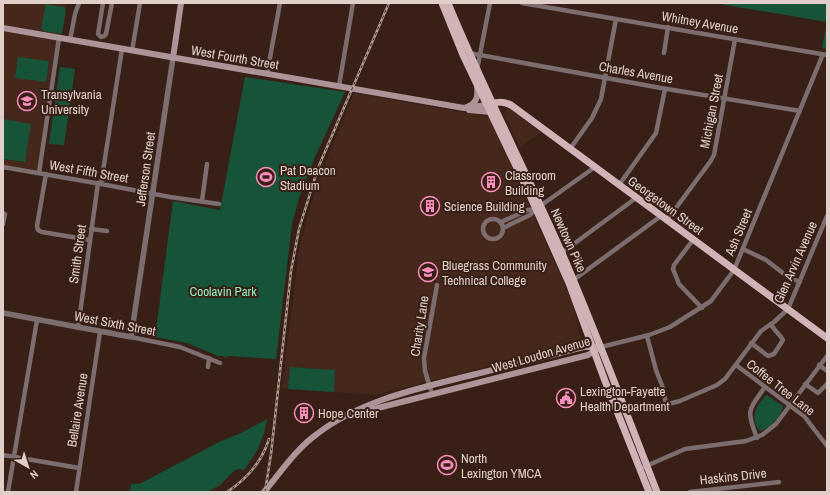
<svg xmlns="http://www.w3.org/2000/svg" width="830" height="495" font-family="'Archivo Narrow',sans-serif">
	<rect width="100%" height="100%" fill="#392017"/>
	<g fill="#46271c">
		<path d="M3 3H67L39 175 3 168Z"/>
		<path d="M354 93 489 117 572 301 582 343 374 395 282 388 300 244 319 179Z"/>
		<path d="M510 108 540 133 520 147 503 113Z"/>
	</g>
	<g fill="#165339">
		<path d="M714 3H827V49L822 48 827 22Z"/>
		<path d="M46 4 64 7 66 10 62 34 44 31 41 28Z"/>
		<path d="M18 57 49 61 46 82 15 78Z"/>
		<path d="M60 67 75 69 64 145 49 144Z"/>
		<path d="M245 77 345 92 315 157 299 198 292 224 276 359 227 356 226 358 222 356H218L187 343 155 337 173 201 220 210Z"/>
		<path d="M3 119 31 124 25 162 3 159Z"/>
		<path d="M290 367 333 370 335 369 334 392 288 389Z"/>
		<path d="M767 395 783 406C783 415 769 429 760 431 749 419 756 404 767 395Z"/>
		<path d="M267 419C264 439 256 455 244 470L239 469 235 470 220 485 207 492H130L131 484H139L145 481 221 441 241 433Z"/>
	</g>
	<g fill="none" stroke-linecap="round" stroke-linejoin="round">
		<g stroke="#7c6d6f" stroke-width="4.5">
			<path d="M103 3 98 34 101 37 104 36 106 34 112 3"/>
			<path d="M522 3 827 55"/>
			<path d="M70 40 75 14 79 3"/>
			<path d="M132 51 140 3"/>
			<path d="M469 53 661 88 800 111"/>
			<path d="M664 53 668 27"/>
			<path d="M477 70 490 3"/>
			<path d="M267 74 280 3"/>
			<path d="M339 86 353 3"/>
			<path d="M570 149 592 118 601 99 616 19"/>
			<path d="M3 167 101 184 170 197 219 204"/>
			<path d="M39 173 59 38"/>
			<path d="M46 174 37 226 38 230 42 232 90 240"/>
			<path d="M101 184 122 49"/>
			<path d="M619 185 656 133 665 89"/>
			<path d="M202 201 207 164"/>
			<path d="M3 213 5 214 3 224"/>
			<circle cx="493" cy="229" r="10"/>
			<path d="M667 220 710 162 714 155 735 39"/>
			<path d="M501 222 528 210 536 209"/>
			<path d="M503 228 530 215 536 209 595 167"/>
			<path d="M91 229 107 231"/>
			<path d="M693 240 674 265 673 269 679 284 702 308"/>
			<path d="M743 249 766 260 788 277 800 282"/>
			<path d="M560 254 636 198"/>
			<path d="M572 281 661 216"/>
			<path d="M78 328 98 183"/>
			<path d="M647 336 656 370 663 388 666 404"/>
			<path d="M131 337 180 347 220 363"/>
			<path d="M751 343 768 356 774 354 783 340C780 334 774 331 771 324"/>
			<path d="M601 347 649 335 670 327 711 301 734 270 823 54"/>
			<path d="M736 365 804 416 827 446"/>
			<path d="M819 365 827 371"/>
			<path d="M208 367 209 358"/>
			<path d="M805 384 818 393 827 384"/>
			<path d="M432 394 425 371 424 358 437 285"/>
			<path d="M625 413 644 406 668 404 680 401 717 385 725 379 761 331 774 322 788 309 827 216"/>
			<path d="M757 438C746 410 748 411 765 387"/>
			<path d="M3 455 79 468"/>
			<path d="M644 467 685 449 746 441 762 435 776 424 827 356"/>
			<path d="M8 492 37 320"/>
			<path d="M76 492 100 332"/>
			<path d="M690 492 779 482"/>
		</g>
		<path stroke="#7c6d6f" stroke-width="5.5" d="M3 313 131 337 173 58"/>
		<g stroke="#ac9498" stroke-width="6">
			<path d="M3 28 464 108 487 105"/>
			<path d="M173 58 181 3"/>
			<path d="M467 107C478 103 478 95 477 85"/>
			<path d="M469 110 490 112"/>
			<path d="M362 412 588 355 598 349"/>
			<path d="M264 492C281 472 296 449 317 434 361 400 420 388 472 375 510 366 547 356 584 347H601"/>
		</g>
		<g stroke="#d1b3b7" stroke-width="7">
			<path d="M442 3 463 55 528 191 569 283 605 381 649 492"/>
			<path d="M448 3C483 88 525 169 562 253 596 332 626 412 657 492"/>
			<path d="M489 105C497 101 503 101 511 105L827 338"/>
		</g>
		<defs>
			<g id="rail">
				<path d="M227 492C247 479 262 461 269 439"/>
				<path d="M265 492 271 454 291 271 299 229 318 168 389 3"/>
			</g>
		</defs>
		<use href="#rail" stroke="#b09d96" stroke-width="2.5"/>
		<use href="#rail" stroke="#392017" stroke-width="1" stroke-dasharray="3" stroke-linecap="butt"/>
	</g>
	<defs>
		<symbol id="university-ring" viewBox="-11 -11 22 22"><circle r="9.5" fill="#392017" stroke="#fd8ebe" stroke-width="1.5"/><path d="M0-5L7-2L0 1L-7-2ZM-4 1L0 2.5L4 1V4Q0 6-4 4Z" fill="#fd8ebe"/></symbol>
		<symbol id="stadium-ring" viewBox="-11 -11 22 22"><circle r="9.5" fill="#392017" stroke="#fd8ebe" stroke-width="1.5"/><path d="M0-5a6.5 5 0 1 0 0 10a6.5 5 0 1 0 0-10ZM-3.5-1.8h7v3.6h-7Z" fill="#fd8ebe"/></symbol>
		<symbol id="building-ring" viewBox="-11 -11 22 22"><circle r="9.5" fill="#392017" stroke="#fd8ebe" stroke-width="1.5"/><path d="M-4-6H4V6H1V3H-1V6H-4ZM-2.5-4.3h1.7v1.8h-1.7ZM.8-4.3h1.7v1.8H.8ZM-2.5-1h1.7V.8h-1.7ZM.8-1h1.7V.8H.8Z" fill="#fd8ebe"/></symbol>
		<symbol id="civic-ring" viewBox="-11 -11 22 22"><circle r="9.5" fill="#392017" stroke="#fd8ebe" stroke-width="1.5"/><path d="M-.6-6.5H3V-4.5H.6V-3L4-1V1h2V6H-6V1h2V-1L-.6-3ZM-1.2 2.5V6h2.4V2.5Z" fill="#fd8ebe"/></symbol>
	</defs>
	<g fill-rule="evenodd">
		<use href="#university-ring" x="16" y="90" width="22" height="22"/>
		<use href="#stadium-ring" x="255" y="166" width="22" height="22"/>
		<use href="#building-ring" x="480" y="171" width="22" height="22"/>
		<use href="#building-ring" x="419" y="195" width="22" height="22"/>
		<use href="#university-ring" x="417" y="261" width="22" height="22"/>
		<use href="#civic-ring" x="555" y="387" width="22" height="22"/>
		<use href="#building-ring" x="293" y="402" width="22" height="22"/>
		<use href="#stadium-ring" x="436" y="454" width="22" height="22"/>
	</g>
	<g text-anchor="middle" stroke-width="4" stroke-linejoin="round" paint-order="stroke">
		<g font-size="13" fill="#e0cfc9" stroke="#392017">
			<text transform="translate(700 22) rotate(10)" y="5">Whitney Avenue</text>
			<text transform="translate(235 57) rotate(10)" y="5">West Fourth Street</text>
			<text transform="translate(636 72) rotate(10)" y="5">Charles Avenue</text>
			<text transform="translate(711 111) rotate(-79)" y="5">Michigan Street</text>
			<text transform="translate(145 169) rotate(-82)" y="5">Jefferson Street</text>
			<text transform="translate(89 171) rotate(10)" y="5">West Fifth Street</text>
			<text transform="translate(666 205) rotate(36)" y="5">Georgetown Street</text>
			<text transform="translate(738 232) rotate(-67)" y="5">Ash Street</text>
			<text transform="translate(569 240) rotate(66)" y="5">Newtown Pike</text>
			<text transform="translate(77 254) rotate(-82)" y="5">Smith Street</text>
			<text transform="translate(795 262) rotate(-66)" y="5">Glen Arvin Avenue</text>
			<text transform="translate(115 323) rotate(11)" y="5">West Sixth Street</text>
			<text transform="translate(419 326) rotate(-81)" y="5">Charity Lane</text>
			<text transform="translate(541 354) rotate(-16)" y="5">West Loudon Avenue</text>
			<text transform="translate(781 387) rotate(38)" y="5">Coffee Tree Lane</text>
			<text transform="translate(77 410) rotate(-81)" y="5">Bellaire Avenue</text>
			<text transform="translate(733 476) rotate(-6)" y="5">Haskins Drive</text>
		</g>
		<g font-size="13" fill="#e0cfc9" stroke="#392017" text-anchor="start">
			<text x="41" y="99">Transylvania<tspan x="41" dy="15">University</tspan></text>
			<text x="280" y="175">Pat Deacon<tspan x="280" dy="15">Stadium</tspan></text>
			<text x="505" y="180">Classroom<tspan x="505" dy="15">Building</tspan></text>
			<text x="444" y="211">Science Building</text>
			<text x="442" y="270">Bluegrass Community<tspan x="442" dy="15">Technical College</tspan></text>
			<text x="580" y="396">Lexington-Fayette<tspan x="580" dy="15">Health Department</tspan></text>
			<text x="318" y="418">Hope Center</text>
			<text x="461" y="463">North<tspan x="461" dy="15">Lexington YMCA</tspan></text>
		</g>
		<g font-size="13" fill="#8ef2c0" stroke="#392017">
			<text x="223" y="296">Coolavin Park</text>
		</g>
	</g>
	<rect width="830" height="495" fill="none" stroke="#e0cfc9" stroke-width="8"/>
	<g transform="translate(28 467) rotate(141)" stroke="#392017" stroke-width="3" paint-order="stroke">
	<path d="M0-3L7 15L0 10L-7 15Z" fill="#e0cfc9"/>
	<text y="-6" font-size="11" font-weight="bold" text-anchor="middle" fill="#e0cfc9">N</text>
	</g>
</svg>
